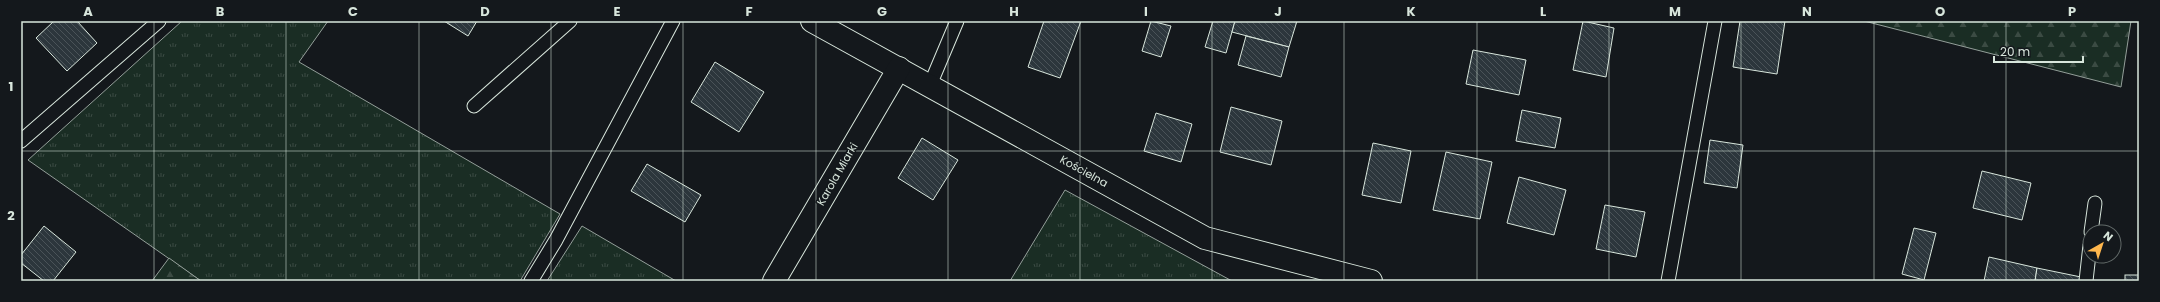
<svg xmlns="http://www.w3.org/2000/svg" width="2160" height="302" font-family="Poppins,sans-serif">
	<defs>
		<pattern id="grass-tufts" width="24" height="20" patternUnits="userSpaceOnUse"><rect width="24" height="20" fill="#1a2d24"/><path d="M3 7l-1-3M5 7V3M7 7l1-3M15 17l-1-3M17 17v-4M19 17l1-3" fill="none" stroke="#3b4b43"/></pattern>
		<pattern id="forest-firs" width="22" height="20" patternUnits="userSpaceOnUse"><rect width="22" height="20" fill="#1a2d24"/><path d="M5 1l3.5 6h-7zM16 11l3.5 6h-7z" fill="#3b4b43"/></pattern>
		<pattern id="building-back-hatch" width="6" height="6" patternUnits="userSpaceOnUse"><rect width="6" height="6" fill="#2c363c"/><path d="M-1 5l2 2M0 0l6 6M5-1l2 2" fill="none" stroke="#4a5358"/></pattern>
	</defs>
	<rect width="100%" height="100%" fill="#14181c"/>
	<g fill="url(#grass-tufts)" stroke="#939e99">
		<path d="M182 21H328L299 62 560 214 520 281H201L28 160Z"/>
		<path d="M1065 190 1232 281H1010Z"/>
		<path d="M582 226 676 281H547Z"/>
	</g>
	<g fill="url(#forest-firs)" stroke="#939e99">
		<path d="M1864 21H2131L2121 87Z"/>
		<path d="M169 258 201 281H152Z"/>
	</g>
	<g fill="url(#building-back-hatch)" stroke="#d8e6dc">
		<path d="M54 21H77L97 43 67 71 36 38Z"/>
		<path d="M444 21H477L468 36Z"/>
		<path d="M1044 21H1081L1060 78 1028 67Z"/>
		<path d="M1151 21 1171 26 1161 57 1142 51Z"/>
		<path d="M1213 21H1235L1226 53 1205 47Z"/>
		<path d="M1235 21H1297L1289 47 1232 32Z"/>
		<path d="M1583 21 1614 28 1606 77 1573 70Z"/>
		<path d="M1740 21H1785L1777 74 1733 67Z"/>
		<path d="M1246 36 1289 47 1281 77 1238 65Z"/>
		<path d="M1473 50 1526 60 1519 95 1466 84Z"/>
		<path d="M715 62 764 92 739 132 691 102Z"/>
		<path d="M1231 107 1282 121 1271 165 1220 152Z"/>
		<path d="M1522 110 1561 118 1555 148 1516 141Z"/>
		<path d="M1156 113 1192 124 1181 162 1144 151Z"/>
		<path d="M922 138 958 160 933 200 898 178Z"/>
		<path d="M1710 140 1743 145 1737 188 1704 183Z"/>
		<path d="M1373 143 1411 151 1401 203 1362 195Z"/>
		<path d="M1446 152 1492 162 1480 219 1433 210Z"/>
		<path d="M647 164 701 195 685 222 631 191Z"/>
		<path d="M1982 171 2031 183 2022 220 1973 208Z"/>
		<path d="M1519 177 1566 190 1554 235 1507 223Z"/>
		<path d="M1605 205 1645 212 1636 257 1596 249Z"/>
		<path d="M44 226 76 252 53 281H44L21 263V255Z"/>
		<path d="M1914 228 1936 233 1924 280 1902 274Z"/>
		<path d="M1989 257 2037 268 2035 281H1984Z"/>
		<path d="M2037 268 2081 277 2080 281H2035Z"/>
		<rect x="2125" y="275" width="14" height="6"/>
	</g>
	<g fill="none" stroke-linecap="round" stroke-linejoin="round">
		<defs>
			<g id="service">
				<path d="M930 85 957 21"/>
				<path d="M474 106 570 21"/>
				<path d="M21 141 159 21"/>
				<path d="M2091 232 2095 203"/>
				<path d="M531 281 556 240 673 21"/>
				<path d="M1668 281 1715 21"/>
				<path d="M2086 281 2090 245"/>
			</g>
			<g id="minor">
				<path d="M812 21 1205 238 1371 281"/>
				<path d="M774 281 899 68"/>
			</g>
		</defs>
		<use href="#service" stroke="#d8e6dc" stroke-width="15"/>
		<use href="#minor" stroke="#d8e6dc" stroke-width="24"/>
		<use href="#service" stroke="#14181c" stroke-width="13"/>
		<use href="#minor" stroke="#14181c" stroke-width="22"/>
	</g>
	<path fill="none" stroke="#d8e6dc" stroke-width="1" stroke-opacity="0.55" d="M154 21V281M286 21V281M419 21V281M551 21V281M683 21V281M816 21V281M948 21V281M1080 21V281M1212 21V281M1344 21V281M1477 21V281M1609 21V281M1741 21V281M1874 21V281M2006 21V281M21 151H2139"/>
	<g text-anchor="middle" stroke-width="3" stroke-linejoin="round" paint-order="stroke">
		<g font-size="11" fill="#d8e6dc" stroke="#14181c">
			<text transform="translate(1084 171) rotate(29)" y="4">Kościelna</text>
			<text transform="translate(837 174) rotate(-60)" y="4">Karola Miarki</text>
		</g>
	</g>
	<rect width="2160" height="302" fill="none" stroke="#14181c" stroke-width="44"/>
	<g transform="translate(2102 244) rotate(39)"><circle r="19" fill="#14181c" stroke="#626a69"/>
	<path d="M0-3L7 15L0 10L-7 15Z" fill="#ffb74d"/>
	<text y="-6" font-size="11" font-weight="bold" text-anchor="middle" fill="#d8e6dc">N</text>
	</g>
	<path d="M1994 56v6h89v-6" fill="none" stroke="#d8e6dc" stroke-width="2"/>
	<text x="2000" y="56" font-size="12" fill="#d8e6dc" stroke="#14181c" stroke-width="3" paint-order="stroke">20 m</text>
	<rect x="22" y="22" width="2116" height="258" fill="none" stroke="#d8e6dc" stroke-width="1.5"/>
	<g font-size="13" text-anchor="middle" font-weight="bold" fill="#d8e6dc">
		<text x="88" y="16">A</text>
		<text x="220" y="16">B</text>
		<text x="353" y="16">C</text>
		<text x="485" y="16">D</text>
		<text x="617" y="16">E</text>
		<text x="749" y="16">F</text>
		<text x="882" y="16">G</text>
		<text x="1014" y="16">H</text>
		<text x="1146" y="16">I</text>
		<text x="1278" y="16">J</text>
		<text x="1411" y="16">K</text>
		<text x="1543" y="16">L</text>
		<text x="1675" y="16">M</text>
		<text x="1807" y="16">N</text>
		<text x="1940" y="16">O</text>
		<text x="2072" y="16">P</text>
		<text x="11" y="91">1</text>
		<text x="11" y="220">2</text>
	</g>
</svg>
